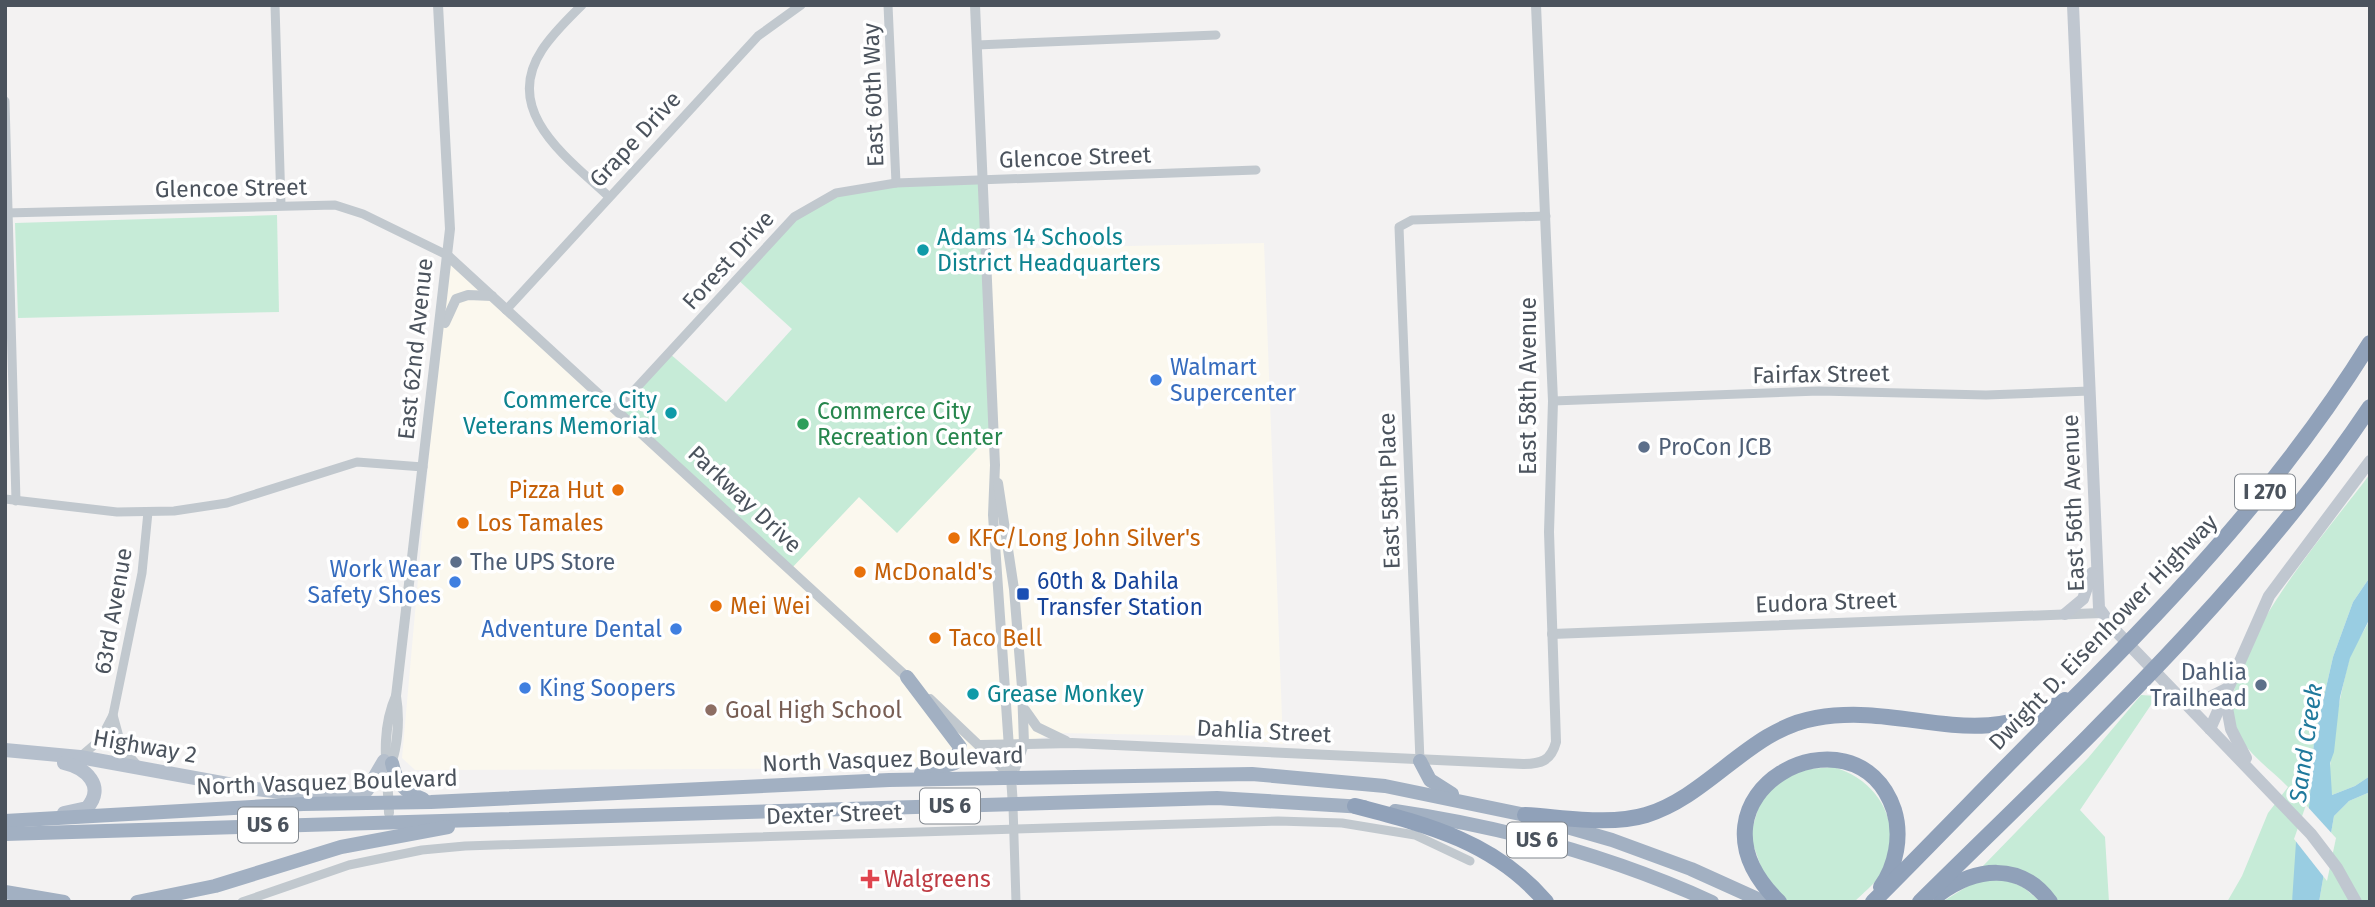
<svg xmlns="http://www.w3.org/2000/svg" width="2375" height="907" font-family="'Fira Sans',sans-serif">
	<rect width="100%" height="100%" fill="#f3f2f2"/>
	<path fill="#fbf8ee" d="M1264 243 1283 744 1217 736 1058 733 928 768 415 770 402 758 447 255 790 569 859 497 898 533 989 249Z"/>
	<g fill="#c6ebd7">
		<path d="M983 180 994 431 897 533 859 497 790 570 617 409 669 353 726 402 792 329 736 278 794 217 847 189Z"/>
		<path d="M277 215 279 312 18 318 15 223Z"/>
		<path d="M2370 474V577L2353 602 2333 657 2314 741 2309 808 2292 902H2227L2242 876 2268 813 2288 787C2271 769 2249 756 2238 733 2204 668 2333 525 2370 474Z"/>
		<path d="M2370 618V776L2355 786 2332 795C2323 774 2343 681 2350 657 2355 642 2365 632 2370 618Z"/>
		<path d="M2141 695 2157 696 2080 810 2105 837 2109 902H2056L1982 867 2088 758Z"/>
		<path d="M1833 767C1881 780 1906 829 1881 874 1874 885 1863 893 1854 902H1788L1777 895 1768 886 1750 836 1762 796 1798 770Z"/>
		<path d="M2370 792V902H2319L2334 816 2349 801Z"/>
		<path d="M2006 880 2023 887 2041 902H1942L1976 881Z"/>
	</g>
	<path fill="#99cde2" d="M2370 577V618L2350 658 2340 697 2334 752 2330 763 2332 795 2355 786 2370 776V792L2349 801 2334 816 2319 902H2292L2296 842 2309 808 2314 741 2333 657 2353 602Z"/>
	<path fill="#f3f2f2" d="M2306 805 2336 838 2327 881 2294 839Z"/>
	<g fill="none" stroke-linecap="round" stroke-linejoin="round">
		<g stroke="#c1c8ce" stroke-width="9">
			<path d="M275 5 281 205"/>
			<path d="M582 5C568 19 553 33 542 50 501 112 569 159 608 196"/>
			<path d="M888 5 896 183"/>
			<path d="M977 45 1216 35"/>
			<path d="M5 101 16 501"/>
			<path d="M5 213 335 205 363 214 447 255"/>
			<path d="M506 310 758 36 801 5"/>
			<path d="M1553 401 1819 391 1986 395 2089 391"/>
			<path d="M617 409 794 217 836 193 896 183 1256 170"/>
			<path d="M5 499 117 512 174 511 227 503 357 462 423 467"/>
			<path d="M113 715 122 748 139 767"/>
			<path d="M80 757 100 740 113 715 142 573 148 512"/>
			<path d="M1420 761 1399 227 1412 220 1546 216"/>
			<path d="M1013 806 1016 902"/>
			<path d="M242 902 349 865 422 850 465 846 1278 821 1342 823 1415 835 1470 861"/>
		</g>
		<g stroke="#c1c8ce" stroke-width="10">
			<path d="M975 5 995 465 993 515 1013 806"/>
			<path d="M447 255 911 681"/>
			<path d="M445 323 456 299 468 295 492 296"/>
			<path d="M998 483 1014 589 1022 687 1024 744 1013 774"/>
			<path d="M1552 634 2101 613"/>
			<path d="M930 699 1012 777"/>
			<path d="M1025 710 1037 727 1066 741"/>
			<path d="M980 745 1072 743 1523 764C1541 764 1551 761 1556 742L1549 532 1553 401 1536 5"/>
			<path d="M387 773C398 751 400 720 396 696L450 229 438 5"/>
			<path d="M389 813C388 774 379 734 396 696"/>
		</g>
		<g stroke="#c0c7d0" stroke-width="12">
			<path d="M2073 5 2099 608 2114 629 2311 834 2337 868 2356 902"/>
			<path d="M2065 614 2083 599 2092 573"/>
			<path d="M2225 697 2231 729 2246 758"/>
			<path d="M2182 699 2202 701 2226 689"/>
			<path d="M2210 729 2269 596 2370 461"/>
		</g>
		<g stroke="#b5bfcc" stroke-width="14">
			<path d="M5 750 80 757 256 789 343 799"/>
			<path d="M64 763C86 768 106 786 87 808L64 813"/>
			<path d="M347 799 367 790 384 761"/>
		</g>
		<g stroke="#a2b0c2" stroke-width="14">
			<path d="M907 677 960 747 955 763 921 773"/>
			<path d="M1420 761 1430 780 1452 794"/>
			<path d="M392 763C396 782 404 792 423 799"/>
			<path d="M1395 811C1504 827 1611 856 1712 902"/>
			<path d="M5 821 303 804 431 802 889 780 1252 774 1385 786 1525 815 1612 840 1691 869 1764 902"/>
			<path d="M5 834 1217 798 1364 807"/>
			<path d="M5 892 64 902"/>
			<path d="M137 902 215 886 341 847 448 827"/>
		</g>
		<g stroke="#90a1b9" stroke-width="16">
			<path d="M1355 806C1428 825 1495 842 1546 902"/>
			<path d="M1525 815C1563 817 1609 826 1646 815 1709 796 1750 729 1816 718 1906 702 1977 755 2065 700"/>
			<path d="M1939 894C1975 868 2020 861 2050 902"/>
			<path d="M1779 902C1669 794 1856 697 1894 810 1902 836 1896 866 1881 887"/>
			<path d="M1873 902C1938 837 2002 770 2067 705 2179 594 2286 478 2370 343"/>
			<path d="M1920 902C2077 747 2247 591 2370 407"/>
		</g>
	</g>
	<g fill="#0f9aa8" stroke="#fff" stroke-width="2.5">
		<circle cx="923" cy="250" r="7"/>
		<circle cx="671" cy="413" r="7"/>
		<circle cx="973" cy="694" r="7"/>
	</g>
	<g fill="#3f7fe0" stroke="#fff" stroke-width="2.5">
		<circle cx="1156" cy="380" r="7"/>
		<circle cx="455" cy="582" r="7"/>
		<circle cx="676" cy="629" r="7"/>
		<circle cx="525" cy="688" r="7"/>
	</g>
	<circle fill="#2e9e5b" stroke="#fff" stroke-width="2.5" cx="803" cy="424" r="7"/>
	<g fill="#5c6f8a" stroke="#fff" stroke-width="2.5">
		<circle cx="1644" cy="447" r="7"/>
		<circle cx="456" cy="562" r="7"/>
		<circle cx="2261" cy="685" r="7"/>
	</g>
	<g fill="#e8710a" stroke="#fff" stroke-width="2.5">
		<circle cx="618" cy="490" r="7"/>
		<circle cx="463" cy="523" r="7"/>
		<circle cx="954" cy="538" r="7"/>
		<circle cx="860" cy="572" r="7"/>
		<circle cx="716" cy="606" r="7"/>
		<circle cx="935" cy="638" r="7"/>
	</g>
	<rect fill="#1a4fb4" stroke="#fff" stroke-width="2.5" x="1016" y="587" width="14" height="14" rx="3.5"/>
	<circle fill="#8d6e63" stroke="#fff" stroke-width="2.5" cx="711" cy="710" r="7"/>
	<path fill="#e0444e" stroke="#fff" stroke-width="2.5" d="M866.5 868.5h7v7h7v7h-7v7h-7v-7h-7v-7h7z"/>
	<g text-anchor="middle" stroke-width="7" stroke-linejoin="round" paint-order="stroke">
		<g fill="#fff" stroke="#81878e" stroke-width="2">
			<rect x="2235" y="474.5" width="60" height="35" rx="5"/>
			<rect x="920" y="788.5" width="60" height="35" rx="5"/>
			<rect x="238" y="807.5" width="60" height="35" rx="5"/>
			<rect x="1507" y="822.5" width="60" height="35" rx="5"/>
		</g>
		<g font-size="21" font-weight="bold" fill="#4b535d">
			<text x="2265" y="499">I 270</text>
			<text x="950" y="813">US 6</text>
			<text x="268" y="832">US 6</text>
			<text x="1537" y="847">US 6</text>
		</g>
		<g font-size="23" fill="#4b535d" stroke="#fff">
			<text transform="translate(873 95) rotate(-92)" y="8">East 60th Way</text>
			<text transform="translate(635 139) rotate(-47)" y="8">Grape Drive</text>
			<text transform="translate(1075 157) rotate(-2)" y="8">Glencoe Street</text>
			<text transform="translate(231 188) rotate(-1)" y="8">Glencoe Street</text>
			<text transform="translate(728 260) rotate(-48)" y="8">Forest Drive</text>
			<text transform="translate(415 349) rotate(-84)" y="8">East 62nd Avenue</text>
			<text transform="translate(1821 374) rotate(-1)" y="8">Fairfax Street</text>
			<text transform="translate(1528 386) rotate(-90)" y="8">East 58th Avenue</text>
			<text transform="translate(1389 491) rotate(-92)" y="8">East 58th Place</text>
			<text transform="translate(745 499) rotate(43)" y="8">Parkway Drive</text>
			<text transform="translate(2073 503) rotate(-92)" y="8">East 56th Avenue</text>
			<text transform="translate(1826 602) rotate(-2)" y="8">Eudora Street</text>
			<text transform="translate(113 611) rotate(-80)" y="8">63rd Avenue</text>
			<text transform="translate(2103 632) rotate(-46)" y="8">Dwight D. Eisenhower Highway</text>
			<text transform="translate(1264 731) rotate(3)" y="8">Dahlia Street</text>
			<text transform="translate(145 746) rotate(10)" y="8">Highway 2</text>
			<text transform="translate(893 759) rotate(-2)" y="8">North Vasquez Boulevard</text>
			<text transform="translate(327 782) rotate(-2)" y="8">North Vasquez Boulevard</text>
			<text transform="translate(834 814) rotate(-2)" y="8">Dexter Street</text>
		</g>
		<g font-size="23" fill="#0d838f" stroke="#fff" text-anchor="start">
			<text x="937" y="245">Adams 14 Schools<tspan x="937" dy="26">District Headquarters</tspan></text>
			<text x="657" y="408" text-anchor="end">Commerce City<tspan x="657" dy="26">Veterans Memorial</tspan></text>
			<text x="987" y="702">Grease Monkey</text>
		</g>
		<g font-size="23" fill="#366cbe" stroke="#fff" text-anchor="start">
			<text x="1170" y="375">Walmart<tspan x="1170" dy="26">Supercenter</tspan></text>
			<text x="441" y="577" text-anchor="end">Work Wear<tspan x="441" dy="26">Safety Shoes</tspan></text>
			<text x="662" y="637" text-anchor="end">Adventure Dental</text>
			<text x="539" y="696">King Soopers</text>
		</g>
		<g font-size="23" fill="#27864d" stroke="#fff" text-anchor="start">
			<text x="817" y="419">Commerce City<tspan x="817" dy="26">Recreation Center</tspan></text>
		</g>
		<g font-size="23" fill="#4e5e75" stroke="#fff" text-anchor="start">
			<text x="1658" y="455">ProCon JCB</text>
			<text x="470" y="570">The UPS Store</text>
			<text x="2247" y="680" text-anchor="end">Dahlia<tspan x="2247" dy="26">Trailhead</tspan></text>
		</g>
		<g font-size="23" fill="#c56008" stroke="#fff" text-anchor="start">
			<text x="604" y="498" text-anchor="end">Pizza Hut</text>
			<text x="477" y="531">Los Tamales</text>
			<text x="968" y="546">KFC/Long John Silver's</text>
			<text x="874" y="580">McDonald's</text>
			<text x="730" y="614">Mei Wei</text>
			<text x="949" y="646">Taco Bell</text>
		</g>
		<g font-size="23" fill="#164399" stroke="#fff" text-anchor="start">
			<text x="1037" y="589">60th &amp; Dahila<tspan x="1037" dy="26">Transfer Station</tspan></text>
		</g>
		<g font-size="23" fill="#785e54" stroke="#fff" text-anchor="start">
			<text x="725" y="718">Goal High School</text>
		</g>
		<g font-size="23" fill="#be3a42" stroke="#fff" text-anchor="start">
			<text x="884" y="887">Walgreens</text>
		</g>
		<g font-size="24" font-style="italic" fill="#1f799c" stroke="#fff">
			<text transform="translate(2306 743) rotate(-82)" y="8">Sand Creek</text>
		</g>
	</g>
	<rect width="2375" height="907" fill="none" stroke="#4b535d" stroke-width="14"/>
</svg>
